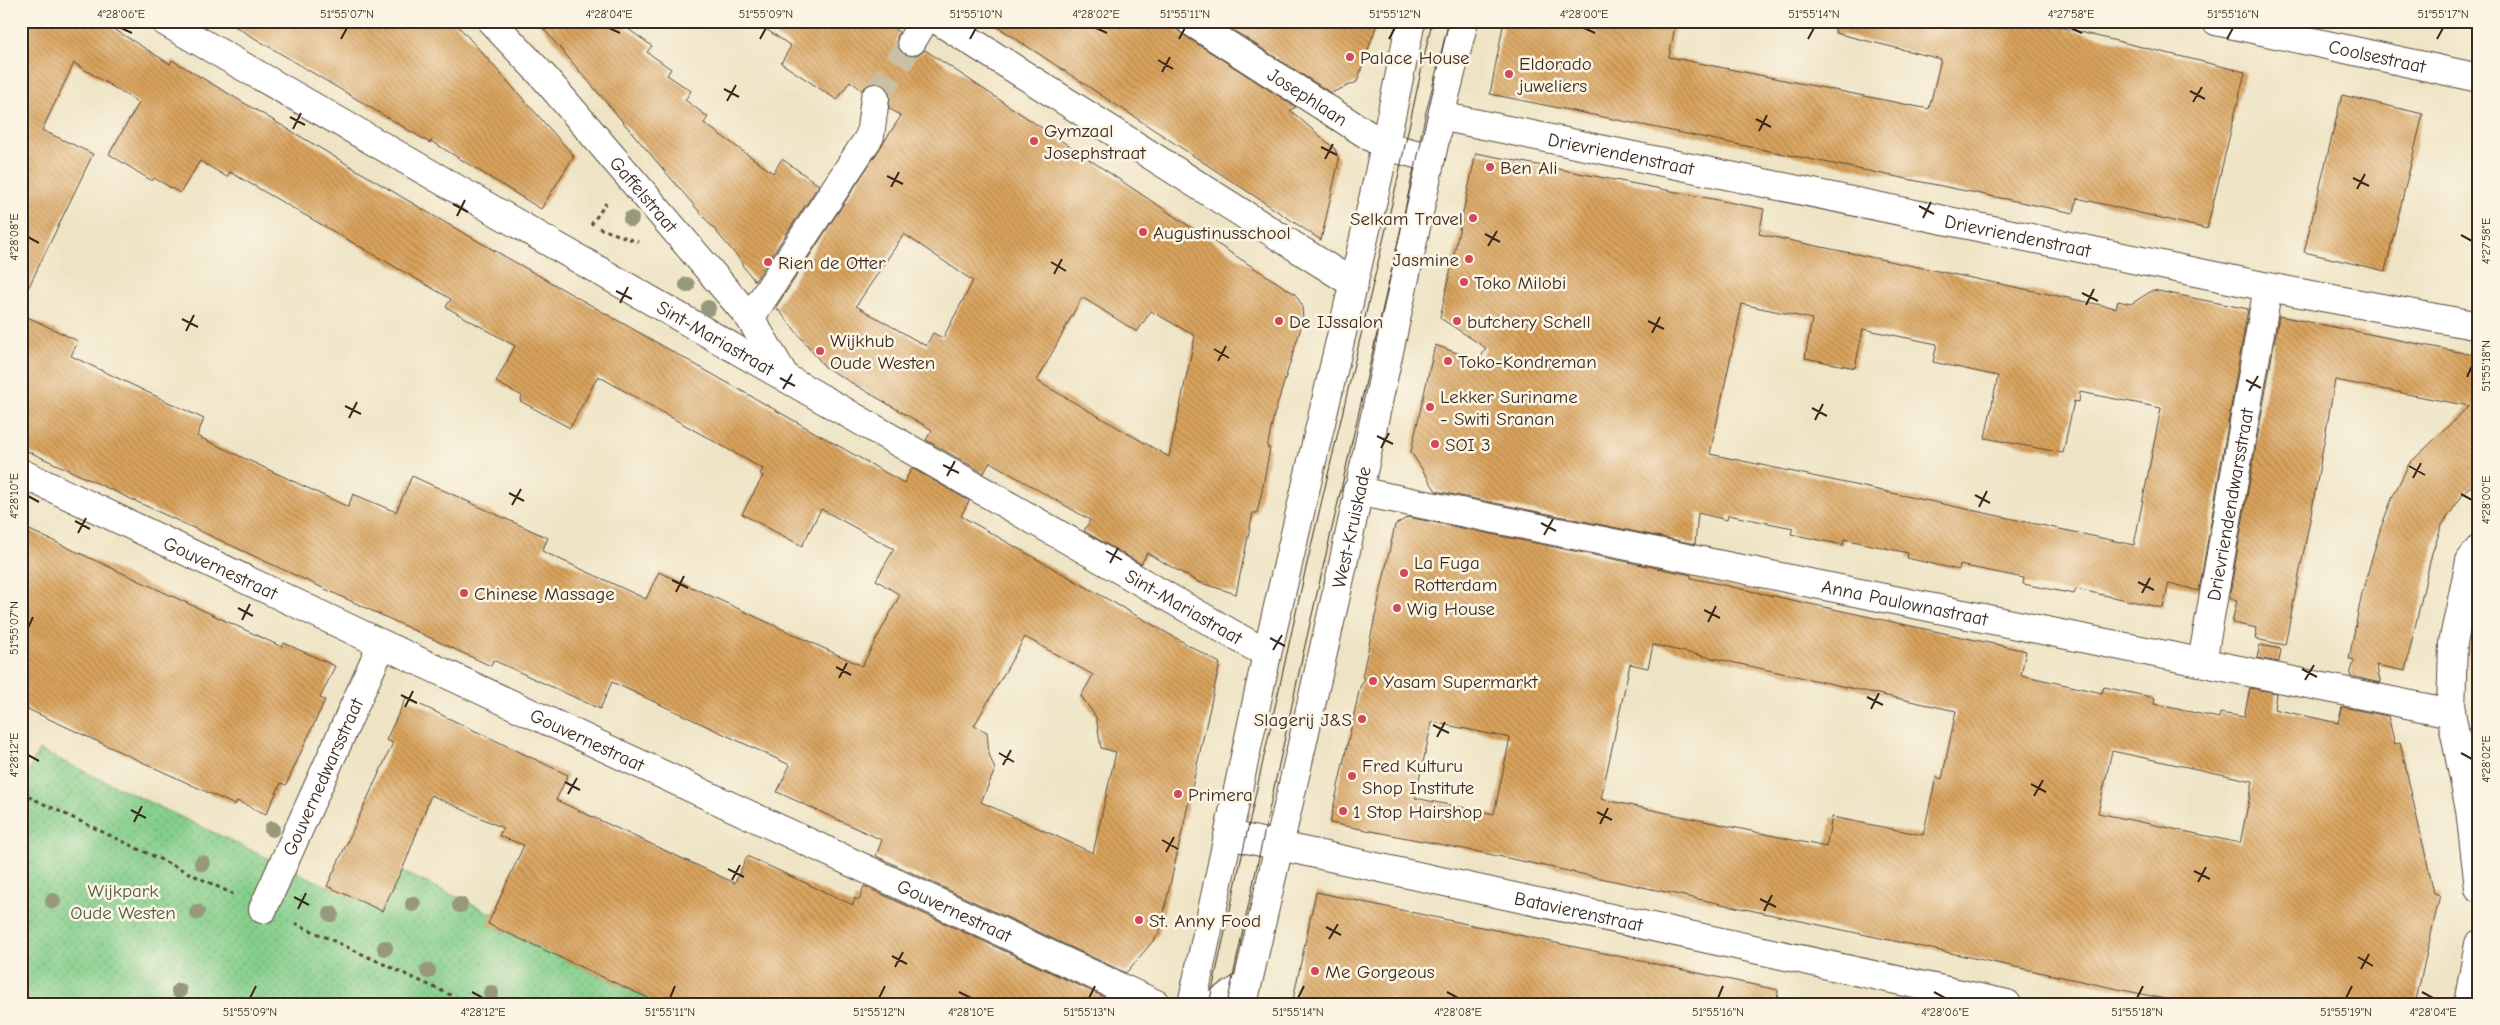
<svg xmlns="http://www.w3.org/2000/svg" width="2500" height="1025" font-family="'Comic Neue',sans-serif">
	<defs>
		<pattern id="park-dots" width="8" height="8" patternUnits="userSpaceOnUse" patternTransform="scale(1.25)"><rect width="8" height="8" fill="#84ce8b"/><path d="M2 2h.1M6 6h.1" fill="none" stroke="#6da771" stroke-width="1.8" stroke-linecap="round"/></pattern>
		<pattern id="building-back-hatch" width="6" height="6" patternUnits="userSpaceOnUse" patternTransform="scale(1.25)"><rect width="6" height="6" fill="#d9a35d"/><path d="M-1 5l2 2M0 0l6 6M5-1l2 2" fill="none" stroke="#b1854c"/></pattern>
	</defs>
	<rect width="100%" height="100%" fill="#fcf5e5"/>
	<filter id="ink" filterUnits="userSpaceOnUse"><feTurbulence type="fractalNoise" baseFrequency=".02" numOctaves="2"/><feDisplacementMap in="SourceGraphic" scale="10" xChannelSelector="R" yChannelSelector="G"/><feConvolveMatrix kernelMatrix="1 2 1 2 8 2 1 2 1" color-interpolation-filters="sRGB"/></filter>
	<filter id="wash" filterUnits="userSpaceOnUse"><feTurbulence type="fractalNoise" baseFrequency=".0096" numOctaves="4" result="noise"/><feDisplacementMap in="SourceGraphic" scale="20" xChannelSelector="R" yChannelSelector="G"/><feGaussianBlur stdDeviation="1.12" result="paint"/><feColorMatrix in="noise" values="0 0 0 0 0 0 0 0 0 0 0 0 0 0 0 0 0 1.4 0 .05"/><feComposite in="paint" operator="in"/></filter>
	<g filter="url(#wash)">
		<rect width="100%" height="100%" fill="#eee4c5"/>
		<path fill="url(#park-dots)" stroke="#607c54" d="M39 750 327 886 401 871 493 914 488 924 661 1004H21V773L29 771Z"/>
		<g id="blocks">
			<g fill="url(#building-back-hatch)" fill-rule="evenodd">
				<path d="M21 21H101L170 64 172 60 439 219 904 483 912 468 969 501 961 516 1220 663 1159 934 1126 973 876 856 882 840 777 792 790 765 612 682 600 709 493 660 491 666 21 448V314L78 341 71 356 204 419 197 436 348 507 353 494 396 512 412 476 548 538 542 551 646 599 659 572 862 666 900 595 876 580 894 549 821 509 802 546 742 514 763 476 760 474 763 469 598 376 570 428 520 401 522 396 496 382 515 346 446 307 451 299 230 172 227 177 200 161 180 193 154 178 152 181 109 154 139 103 74 63 42 130 93 154 21 303ZM1025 637 1093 675 1081 696 1096 717 1101 748 1116 752 1093 853 981 802 995 770 989 754 987 732 974 726Z"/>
				<path d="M226 21H450L460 28 574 156 541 209 431 141 430 143Z"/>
				<path d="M537 21H617L652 46 647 52 671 69 667 75 691 91 685 100 708 117 704 123 773 173 782 159 819 185 755 281 742 265 743 263Z"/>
				<path d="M754 21H882L899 32 896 41 899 49 904 54 912 57 920 54 925 50 1183 222 1295 294 1302 305 1303 321 1274 415 1267 448H1270L1262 491 1257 513H1253L1236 594 1198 582 1147 553 1141 564 1084 531 1090 520 990 462 984 473 926 440 932 430 825 367 776 307 901 116 889 108V92L885 86 878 83 869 84 862 90 850 81 837 100 781 63 791 46ZM904 234 973 281 943 338 933 333 926 346 856 306ZM1082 297 1137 332 1151 311 1195 336 1169 457 1037 381Z"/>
				<path d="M989 21H1175L1176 29 1182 34 1296 107 1290 110 1335 149 1339 160 1321 240Z"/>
				<path d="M1219 21H1378L1357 82 1331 93Z"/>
				<path d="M1504 21H1676L1669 57 1929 109 1941 59 1835 33 1836 21H2034L2245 72 2207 229 2077 198 2074 213 1490 94Z"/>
				<path d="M2342 95 2423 114 2385 271 2304 252Z"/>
				<path d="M1476 153 1764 209 1759 234 2116 308 2118 301 2131 304 2153 290 2248 309 2199 591 2169 583 2163 608 2076 589 2074 594 2023 584 2024 578 1960 565 1959 570 1907 558 1908 553 1844 539 1843 545 1791 534 1793 528 1728 515 1727 520 1698 513 1695 544 1436 491 1411 452 1435 345 1479 361 1486 348 1440 318ZM1742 304 1812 319 1805 358 1855 368 1863 329 1937 344 1933 362 1998 376 1985 438 2063 453 2074 401 2079 402 2080 392 2161 408 2134 545 1710 454Z"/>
				<path d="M2279 316 2479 356V479L2464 493 2442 525 2432 553 2405 671 2376 665 2381 683 2350 676 2354 660 2349 659 2362 593 2380 530 2393 496 2409 464 2469 406 2335 380 2311 515 2285 645 2255 639 2257 628 2232 623 2237 600 2229 598Z"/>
				<path d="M1408 517 1691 575V578L2026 651 2021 675 2102 693 2104 687 2155 698 2154 704 2219 718 2220 713 2244 717 2250 688 2276 693 2274 709 2338 723 2342 707 2388 716 2395 744 2400 743 2434 893 2440 895 2415 1004H2188L1479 852 1330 823 1360 687 1365 678 1362 677 1395 525ZM1653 645 1956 711 1942 779 1936 777 1923 835 1832 817 1826 847 1601 799 1630 664 1648 668ZM1432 722 1510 738 1494 814 1415 798ZM2112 751 2253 781 2240 843 2098 813Z"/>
				<path d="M21 526 282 647 284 643 335 666 320 698 325 700 286 785 281 783 266 814 237 801 235 805 21 706Z"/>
				<path d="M2260 645 2281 649 2279 662 2257 658Z"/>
				<path d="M406 698 568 775 556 800 735 883 747 856 853 905 855 898 859 900 864 886 1104 997 1099 1004H661L488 924 524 845 499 836 503 828 431 795 406 861 382 911 327 886 393 743 386 740Z"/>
				<path d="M1316 892 1778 990 1777 1004H1292Z"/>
			</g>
		</g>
	</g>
	<g filter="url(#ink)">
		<use href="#blocks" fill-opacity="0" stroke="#564637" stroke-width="1"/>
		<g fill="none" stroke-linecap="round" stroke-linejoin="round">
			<path stroke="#cabfa4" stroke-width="28" stroke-dasharray="28 14" stroke-linecap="butt" d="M875 98 912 41"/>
			<defs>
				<g id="minor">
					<path id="s1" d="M164 21 1267 654"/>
					<path id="s2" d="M491 21 544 77 750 318 784 375"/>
					<path d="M939 21 1354 284"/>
					<path id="s3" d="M1190 21 1385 146 1431 158"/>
					<path id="s4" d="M2216 21 2479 78"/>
					<path d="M912 41 924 21"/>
					<path id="s5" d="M1440 116 2268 287 2479 326"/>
					<path d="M750 318 870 136 875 98"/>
					<path id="s6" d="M21 473 382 644 1156 1004"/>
					<path id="s7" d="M1357 491 2451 713"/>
					<path d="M2479 549 2470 561 2453 643 2451 713 2470 810 2479 888"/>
					<path id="s8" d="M2202 662 2268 287"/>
					<path id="s9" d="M1229 835 2007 1004"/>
					<path id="s10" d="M263 909 382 644"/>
					<path d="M1192 1004 1267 654 1378 178 1411 21"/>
					<path d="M1215 1004 1247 985"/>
					<path id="s11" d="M1243 1004 1340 578 1440 116 1464 21"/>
					<path d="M2468 1004 2479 944"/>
				</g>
			</defs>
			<use href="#minor" stroke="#564637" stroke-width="30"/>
			<g stroke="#564637" stroke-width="3" stroke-dasharray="4 4" stroke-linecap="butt">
				<path d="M591 225 606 203"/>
				<path d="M599 228 638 242"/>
				<path d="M21 793 233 894"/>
				<path d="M295 923 470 1004"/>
			</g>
			<use href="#minor" stroke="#fff" stroke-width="28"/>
			<g stroke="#3b2a1e" stroke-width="1">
				<path d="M1209 1004 1305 572 1397 182 1432 21"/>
				<path d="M1227 1004 1303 654 1449 21"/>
			</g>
		</g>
		<g fill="#98997b">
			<circle cx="631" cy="219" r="8"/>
			<circle cx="687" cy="285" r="8"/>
			<circle cx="708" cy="308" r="8"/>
			<circle cx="272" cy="829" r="8"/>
			<circle cx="202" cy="863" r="8"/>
			<circle cx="53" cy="901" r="8"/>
			<circle cx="413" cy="904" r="8"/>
			<circle cx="460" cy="905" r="8"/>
			<circle cx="197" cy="912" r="8"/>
			<circle cx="331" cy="914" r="8"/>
			<circle cx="385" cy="948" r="8"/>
			<circle cx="428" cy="971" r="8"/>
			<circle cx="179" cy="991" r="8"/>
			<circle cx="491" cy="993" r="8"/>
		</g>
	</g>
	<path fill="none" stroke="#3b2a1e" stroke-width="2" d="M121 28 132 33M609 28 620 33M1096 28 1107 33M1584 28 1595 33M2071 28 2082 33M341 39 347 28M760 39 766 28M970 39 976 28M1179 39 1185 28M1389 39 1395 28M1808 39 1814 28M2227 39 2233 28M2437 39 2443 28M1158 60 1173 69M1162 72 1170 57M724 89 739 97M2190 91 2205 99M727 101 736 85M2193 102 2202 87M290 117 305 125M1756 119 1771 127M293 129 301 113M1759 131 1767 115M1321 147 1337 155M1325 159 1333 144M887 176 903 184M2353 178 2369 186M891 187 899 172M2357 189 2365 174M453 204 468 212M1919 206 1934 214M457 216 465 200M1923 218 1931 202M1485 234 1500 242M2461 235 2472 241M28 237 39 243M1488 246 1497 231M1051 262 1066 271M1054 274 1062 259M616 291 632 299M2082 293 2098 301M620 303 628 287M2086 305 2094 289M182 319 198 327M1648 321 1664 329M186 331 194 315M1652 333 1660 317M1214 349 1229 358M1218 361 1226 346M2467 377 2472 366M780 378 795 386M2246 380 2261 388M783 389 792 374M2249 391 2258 376M345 406 361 414M1812 408 1827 416M349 418 357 402M1815 420 1823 404M1377 436 1393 444M1381 448 1389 433M943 465 959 473M2409 466 2425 475M947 476 955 461M2413 478 2421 463M509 493 524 501M2461 494 2472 500M1975 495 1990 503M28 496 39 502M512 505 521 489M1979 507 1987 491M75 521 90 529M1541 523 1556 531M78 533 86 518M1544 535 1553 519M1106 551 1122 560M1110 563 1118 548M672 580 688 588M2138 582 2154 590M676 592 684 576M2142 593 2150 578M238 608 253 616M1704 610 1720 618M242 620 250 604M1708 622 1716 606M28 628 33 617M1270 638 1285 646M1273 650 1282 635M836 667 851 675M2302 669 2317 677M839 678 847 663M2305 680 2314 665M401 695 417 703M1867 697 1883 705M405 707 413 691M1871 709 1879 693M1433 725 1449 733M1437 737 1445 722M999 753 1014 762M2461 753 2472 759M28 755 39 761M1003 765 1011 750M565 782 580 790M2031 784 2046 792M568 794 577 778M2034 796 2043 780M131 810 146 818M1597 812 1612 820M134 822 142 806M1600 824 1608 808M1162 840 1178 849M1166 852 1174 837M728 869 744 877M2194 871 2210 879M732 880 740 865M2198 882 2206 867M294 897 309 905M1760 899 1776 907M298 909 306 893M1764 911 1772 895M1326 927 1341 935M1329 939 1338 924M892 956 907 964M2358 957 2373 966M895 967 903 952M2361 969 2369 954M472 992 483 998M959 992 971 998M1447 992 1458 998M1934 992 1945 998M2422 992 2433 998M250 998 256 986M670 998 675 986M879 998 885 986M1089 998 1095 986M1298 998 1304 986M1718 998 1723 986M2137 998 2143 986M2346 998 2352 986"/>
	<g fill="#d1495b" stroke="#fcf5e5" stroke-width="2">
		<circle cx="1350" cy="57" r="5"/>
		<circle cx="1509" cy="74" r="5"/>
		<circle cx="1034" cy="141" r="5"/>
		<circle cx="1490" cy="167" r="5"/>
		<circle cx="1473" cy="218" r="5"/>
		<circle cx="1143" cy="232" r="5"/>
		<circle cx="1469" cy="259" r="5"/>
		<circle cx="768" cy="262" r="5"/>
		<circle cx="1464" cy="282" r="5"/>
		<circle cx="1279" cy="321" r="5"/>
		<circle cx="1457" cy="321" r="5"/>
		<circle cx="820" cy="351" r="5"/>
		<circle cx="1448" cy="361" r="5"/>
		<circle cx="1430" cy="407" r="5"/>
		<circle cx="1435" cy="444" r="5"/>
		<circle cx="1404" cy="573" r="5"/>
		<circle cx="464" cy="593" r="5"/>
		<circle cx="1397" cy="608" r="5"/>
		<circle cx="1373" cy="681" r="5"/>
		<circle cx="1362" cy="719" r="5"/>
		<circle cx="1352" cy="776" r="5"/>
		<circle cx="1178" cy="794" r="5"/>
		<circle cx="1343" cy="811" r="5"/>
		<circle cx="1139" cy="920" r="5"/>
		<circle cx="1315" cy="971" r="5"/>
	</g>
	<g text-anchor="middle" stroke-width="5" stroke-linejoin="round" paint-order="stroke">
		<g font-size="19" fill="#3b2a1e" stroke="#fcf5e5">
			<text dy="7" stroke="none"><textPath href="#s4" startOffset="165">Coolsestraat</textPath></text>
			<text dy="7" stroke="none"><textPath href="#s3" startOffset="140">Josephlaan</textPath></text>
			<text dy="7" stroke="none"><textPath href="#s5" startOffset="185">Drievriendenstraat</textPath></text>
			<text dy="7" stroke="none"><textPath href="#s2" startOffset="231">Gaffelstraat</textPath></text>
			<text dy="7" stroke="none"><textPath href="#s5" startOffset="590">Drievriendenstraat</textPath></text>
			<text dy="7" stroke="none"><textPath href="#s1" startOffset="636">Sint-Mariastraat</textPath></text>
			<text dy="7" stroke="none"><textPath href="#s8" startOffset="160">Drievriendendwarsstraat</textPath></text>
			<text dy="7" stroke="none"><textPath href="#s11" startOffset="489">West-Kruiskade</textPath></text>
			<text dy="7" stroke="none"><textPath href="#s6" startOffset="221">Gouvernestraat</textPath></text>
			<text dy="7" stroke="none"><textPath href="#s7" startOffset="559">Anna Paulownastraat</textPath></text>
			<text dy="7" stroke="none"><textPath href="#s1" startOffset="1176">Sint-Mariastraat</textPath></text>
			<text dy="7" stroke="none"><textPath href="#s6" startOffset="626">Gouvernestraat</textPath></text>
			<text dy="7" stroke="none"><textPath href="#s10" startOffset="145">Gouvernedwarsstraat</textPath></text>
			<text dy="7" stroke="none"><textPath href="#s6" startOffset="1031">Gouvernestraat</textPath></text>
			<text dy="7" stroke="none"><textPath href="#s9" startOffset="358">Batavierenstraat</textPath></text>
		</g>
		<g font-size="19" fill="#3b2a1e" stroke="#fcf5e5" text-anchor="start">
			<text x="1360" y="64">Palace House</text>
			<text x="1519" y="70">Eldorado<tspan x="1519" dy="22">juweliers</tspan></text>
			<text x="1044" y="137">Gymzaal<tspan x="1044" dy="22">Josephstraat</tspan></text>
			<text x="1500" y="174">Ben Ali</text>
			<text x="1463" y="225" text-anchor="end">Selkam Travel</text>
			<text x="1153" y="239">Augustinusschool</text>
			<text x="1459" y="266" text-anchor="end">Jasmine</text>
			<text x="778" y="269">Rien de Otter</text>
			<text x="1474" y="289">Toko Milobi</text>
			<text x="1289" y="328">De IJssalon</text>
			<text x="1467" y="328">butchery Schell</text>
			<text x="830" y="347">Wijkhub<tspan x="830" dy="22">Oude Westen</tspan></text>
			<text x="1458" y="368">Toko-Kondreman</text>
			<text x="1440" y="403">Lekker Suriname<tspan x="1440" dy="22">- Switi Sranan</tspan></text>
			<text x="1445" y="451">SOI 3</text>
			<text x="1414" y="569">La Fuga<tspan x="1414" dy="22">Rotterdam</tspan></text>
			<text x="474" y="600">Chinese Massage</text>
			<text x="1407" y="615">Wig House</text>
			<text x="1383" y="688">Yasam Supermarkt</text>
			<text x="1352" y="726" text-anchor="end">Slagerij J&amp;S</text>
			<text x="1362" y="772">Fred Kulturu<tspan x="1362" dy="22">Shop Institute</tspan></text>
			<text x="1188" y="801">Primera</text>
			<text x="1353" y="818">1 Stop Hairshop</text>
			<text x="1149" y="927">St. Anny Food</text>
			<text x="1325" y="978">Me Gorgeous</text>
		</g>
		<g font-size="19" fill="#515b3f" stroke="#fcf5e5">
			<text x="123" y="897">Wijkpark<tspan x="123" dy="22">Oude Westen</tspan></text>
		</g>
	</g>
	<rect width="2500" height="1025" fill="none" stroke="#fcf5e5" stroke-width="55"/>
	<rect x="28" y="28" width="2444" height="970" fill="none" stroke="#3b2a1e" stroke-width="2"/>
	<g font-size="12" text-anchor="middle" fill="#3b2a1e">
		<text x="121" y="18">4°28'06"E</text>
		<text x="347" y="18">51°55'07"N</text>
		<text x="609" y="18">4°28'04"E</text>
		<text x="766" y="18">51°55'09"N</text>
		<text x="976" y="18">51°55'10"N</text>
		<text x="1096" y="18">4°28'02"E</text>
		<text x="1185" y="18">51°55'11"N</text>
		<text x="1395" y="18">51°55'12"N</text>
		<text x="1584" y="18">4°28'00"E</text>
		<text x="1814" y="18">51°55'14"N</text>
		<text x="2071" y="18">4°27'58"E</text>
		<text x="2233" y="18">51°55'16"N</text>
		<text x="2443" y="18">51°55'17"N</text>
		<text transform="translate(14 237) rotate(-90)" y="4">4°28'08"E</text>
		<text transform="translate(2486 241) rotate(-90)" y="4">4°27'58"E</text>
		<text transform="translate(2486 366) rotate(-90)" y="4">51°55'18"N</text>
		<text transform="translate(14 496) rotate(-90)" y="4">4°28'10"E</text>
		<text transform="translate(2486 500) rotate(-90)" y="4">4°28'00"E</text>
		<text transform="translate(14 628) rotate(-90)" y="4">51°55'07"N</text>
		<text transform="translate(14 755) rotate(-90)" y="4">4°28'12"E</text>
		<text transform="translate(2486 759) rotate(-90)" y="4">4°28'02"E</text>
		<text x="250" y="1016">51°55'09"N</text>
		<text x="483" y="1016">4°28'12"E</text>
		<text x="670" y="1016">51°55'11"N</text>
		<text x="879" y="1016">51°55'12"N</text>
		<text x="971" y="1016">4°28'10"E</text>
		<text x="1089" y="1016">51°55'13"N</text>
		<text x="1298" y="1016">51°55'14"N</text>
		<text x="1458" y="1016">4°28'08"E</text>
		<text x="1718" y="1016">51°55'16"N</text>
		<text x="1945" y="1016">4°28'06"E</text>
		<text x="2137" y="1016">51°55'18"N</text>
		<text x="2346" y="1016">51°55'19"N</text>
		<text x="2433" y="1016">4°28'04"E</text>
	</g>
</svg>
